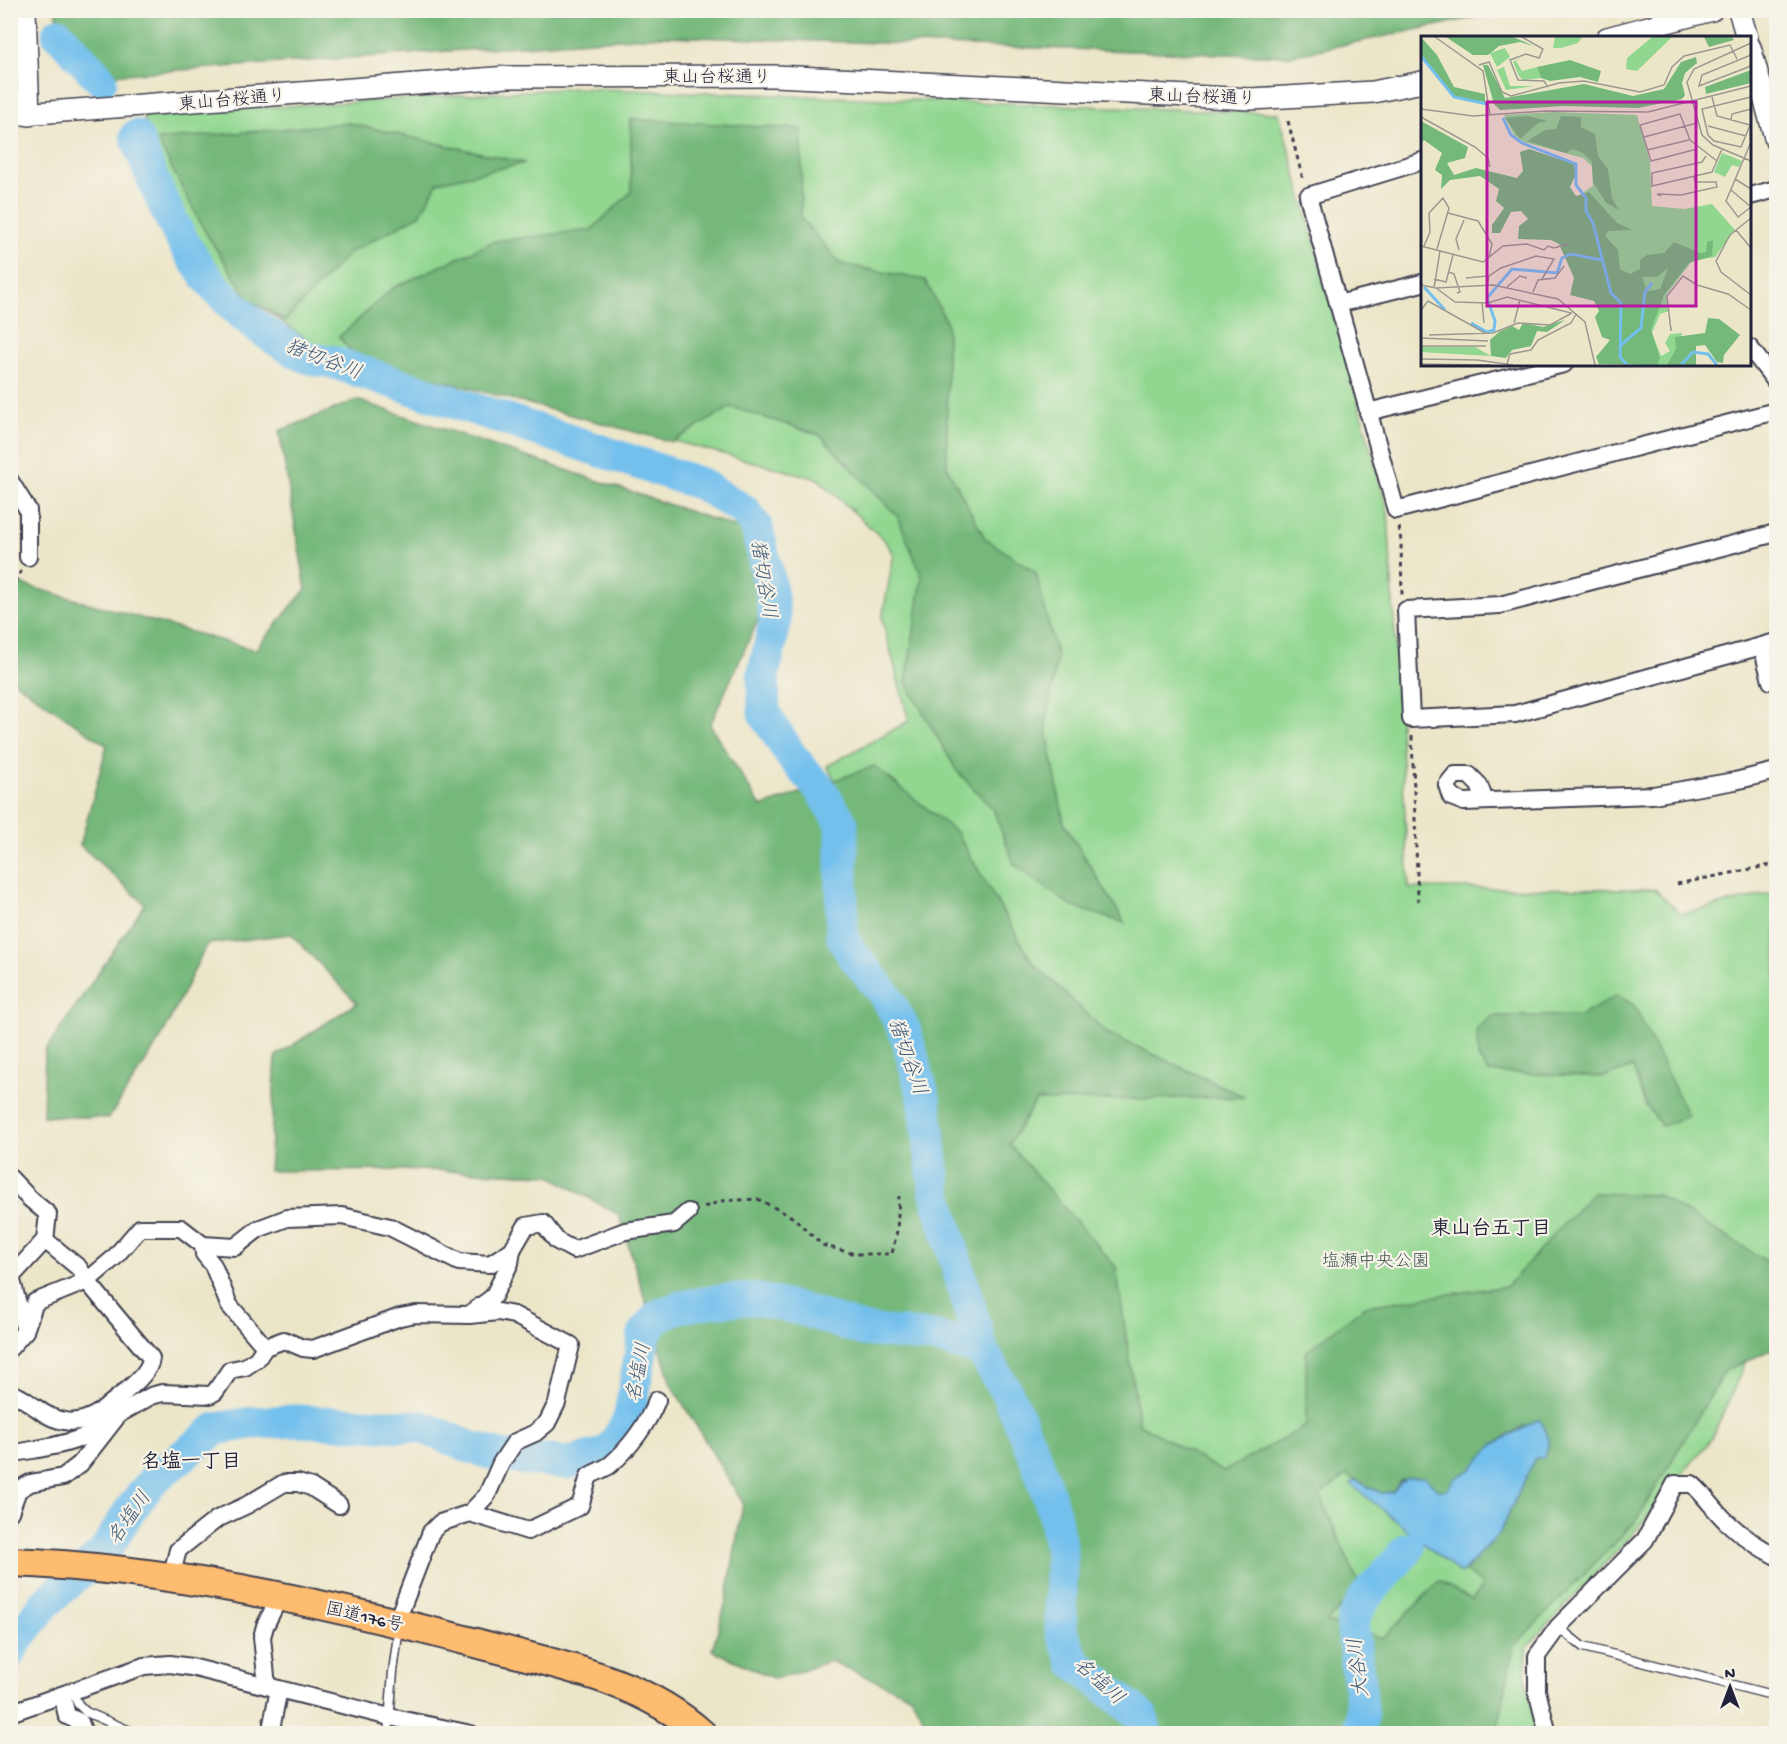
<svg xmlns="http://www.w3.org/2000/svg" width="1787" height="1744" font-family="'Gochi Hand','Klee One',sans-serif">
	<rect width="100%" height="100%" fill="#f7f3e8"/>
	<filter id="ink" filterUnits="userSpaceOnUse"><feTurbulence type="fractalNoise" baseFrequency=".0167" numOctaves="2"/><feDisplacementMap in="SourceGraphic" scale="12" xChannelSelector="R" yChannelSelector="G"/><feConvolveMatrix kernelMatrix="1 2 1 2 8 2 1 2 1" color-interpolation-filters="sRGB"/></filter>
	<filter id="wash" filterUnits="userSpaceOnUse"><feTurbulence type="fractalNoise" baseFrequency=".008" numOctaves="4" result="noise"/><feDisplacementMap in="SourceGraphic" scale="24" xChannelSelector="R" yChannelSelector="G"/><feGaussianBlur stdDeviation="1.35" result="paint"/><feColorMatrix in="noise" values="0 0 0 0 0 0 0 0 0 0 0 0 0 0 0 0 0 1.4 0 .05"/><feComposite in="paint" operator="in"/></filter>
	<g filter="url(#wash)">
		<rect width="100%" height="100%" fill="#ece6c9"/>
		<path fill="#91d790" stroke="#5a7c66" stroke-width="1.5" d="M576 88 1279 113 1388 512 1409 888 1655 889 1681 914 1776 892V1347L1746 1361 1712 1438 1632 1535 1528 1646 1525 1675 1538 1733H1159L860 826 827 766 909 721 882 619 894 554 886 542 818 479 318 347 230 285 166 191 143 115Z"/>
		<g fill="#74b87a" stroke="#4b6d5a" stroke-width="1.5" fill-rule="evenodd">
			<path d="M56 11V10L1507 11 1289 56 662 36 110 75 58 21Z"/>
			<path d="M631 119 802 129 801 218 841 264 925 280 947 323V467L985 538 1036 573 1057 657 1046 726 1064 823 1125 923 1071 906 1014 864 993 809 957 771 906 683 922 577 898 517 820 435 731 407 672 442 357 358 339 337 393 288 495 241 591 230 631 192Z"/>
			<path d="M348 123 525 163 438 182 420 215 350 252 285 321 249 300 206 233 157 140Z"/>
			<path d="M357 400 742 529 760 616 710 725 761 807 874 766 956 832 1033 963 1107 1033 1245 1097 1036 1101 1009 1144 1116 1267 1139 1424 1223 1472 1306 1426V1352L1365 1306 1507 1286 1592 1193 1658 1195 1776 1267V1347L1725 1371 1636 1521 1514 1646 1497 1733H931L911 1696 830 1661 775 1679 712 1650 726 1602 743 1503 671 1384 619 1215 549 1175 426 1170 269 1171 276 1056 357 1003 291 934 207 944 161 1038 109 1118 43 1116 45 1051 145 904 80 845 107 746 11 679 10 581 255 650 306 589 279 431ZM1524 1426 1548 1450 1544 1457 1535 1458 1499 1534 1465 1571 1483 1585 1472 1600 1439 1581 1384 1638 1327 1622 1360 1587 1320 1495 1347 1475 1381 1493 1393 1492 1401 1480 1424 1477 1439 1490H1448L1454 1479 1470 1471 1494 1444Z"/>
			<path d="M1617 995 1634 1005 1688 1116 1662 1126 1645 1104 1633 1067 1604 1077 1488 1072 1478 1057 1477 1028 1493 1016H1581Z"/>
		</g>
		<path fill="#73c0ed" stroke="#4a7194" stroke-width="1.5" d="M1539 1419C1548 1430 1551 1445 1544 1458H1535L1499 1534 1461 1574 1351 1484 1355 1480 1381 1493 1393 1492C1403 1478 1406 1476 1424 1477L1439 1490H1447L1454 1479 1470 1470 1494 1444Z"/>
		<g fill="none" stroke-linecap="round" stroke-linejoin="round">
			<g stroke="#73c0ed" stroke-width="33">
				<path d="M58 34 101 80"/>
				<path d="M136 136C167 219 197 289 275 339 294 350 306 361 329 361L701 484 745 511 757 528 771 590 775 623 763 676 764 713 792 757 820 789 842 824V935L852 954 885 994 905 1031 924 1098 936 1194 982 1350 1008 1395 1037 1461 1054 1513 1061 1552V1631L1074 1662 1142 1717 1146 1734"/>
				<path d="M10 1653 15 1643 45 1604 67 1583 103 1554 128 1513 154 1479 216 1429 251 1423 296 1421 422 1427 470 1447 500 1456 568 1463 596 1456 610 1451 629 1420 644 1334 658 1316 680 1307 715 1301 755 1299 803 1310 864 1330 933 1337 982 1350"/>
				<path d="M1359 1734 1362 1708 1352 1622 1365 1597 1408 1549"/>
			</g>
		</g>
	</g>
	<g filter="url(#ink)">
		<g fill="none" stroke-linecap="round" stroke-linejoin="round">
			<defs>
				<g id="service">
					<path d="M1558 1627 1583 1647 1776 1696"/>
					<path d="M72 1691 78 1704 86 1712 137 1734"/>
					<path d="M388 1734 393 1672 399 1627"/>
				</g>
				<g id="minor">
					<path d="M1422 161 1308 196 1396 510 1776 411"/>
					<path d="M1750 196 1776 189"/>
					<path d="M1338 304 1422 283"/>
					<path d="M1750 348 1776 382"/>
					<path d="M1368 412 1564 364"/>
					<path d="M10 481 28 510V557"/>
					<path d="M1776 533 1500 605 1406 610 1411 719 1515 714 1776 642"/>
					<path d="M1762 646 1771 681H1776"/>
					<path d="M1485 801 1479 785 1469 775H1455L1447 785 1451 797 1464 802 1653 795 1735 781 1776 771"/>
					<path d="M10 1178 29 1198 48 1214 45 1240 11 1277 25 1331"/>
					<path d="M203 1245 204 1254 213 1265 229 1305 265 1347"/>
					<path d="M470 1314 493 1297 510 1263 512 1250"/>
					<path d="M10 1348 25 1331 35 1302 87 1281 114 1258 140 1228H181L203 1245 235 1247 258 1229 287 1218 342 1216 390 1227 459 1262 490 1264 512 1250 526 1226 543 1223 557 1241 574 1250 625 1231 674 1224 688 1212"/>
					<path d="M10 1393C21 1396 26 1401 35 1407 57 1424 77 1427 100 1412"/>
					<path d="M10 1454C34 1449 60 1447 83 1437 92 1432 95 1418 102 1411 115 1398 150 1377 151 1358L87 1281 79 1268 45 1240"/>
					<path d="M10 1512 18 1490 30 1483 63 1477 80 1464 119 1414 151 1396 162 1393 210 1395 215 1392 230 1370 245 1367 257 1359 265 1347 284 1340 303 1348 313 1349 400 1317 416 1314 470 1315 498 1312 514 1315 571 1345 557 1403 547 1423 535 1433 515 1442 501 1463 487 1495 470 1513"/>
					<path d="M171 1577 178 1550 217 1519 247 1505 284 1483H298L311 1487 339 1505"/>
					<path d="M396 1623 431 1532 440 1523 470 1513 528 1531 580 1506 589 1476C596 1472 604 1469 610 1465 630 1448 648 1423 657 1400"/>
					<path d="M267 1686 262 1637 265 1626 280 1596"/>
					<path d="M62 1695 67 1716 80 1722 84 1734"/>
					<path d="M10 1713 144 1666 170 1664 191 1667 390 1717 471 1734"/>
					<path d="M270 1734 279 1689"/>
					<path d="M1548 1734 1537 1691V1656L1558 1627 1645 1540 1675 1484H1692C1705 1495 1714 1510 1727 1522 1742 1536 1758 1547 1776 1556"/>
				</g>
				<g id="tertiary">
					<path d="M25 10 29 115"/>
					<path d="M1739 10 1747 38"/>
					<path d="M1607 38 1712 10"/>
					<path d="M1750 47 1776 141"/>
					<path d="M10 115 508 77 775 76 1251 99 1373 92 1422 82"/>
				</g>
				<path id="trunk" d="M10 1562C169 1568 323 1603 476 1643 553 1664 640 1678 702 1734"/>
			</defs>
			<use href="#service" stroke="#403f50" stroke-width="11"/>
			<use href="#minor" stroke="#403f50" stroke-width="20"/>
			<use href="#tertiary" stroke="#403f50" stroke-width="24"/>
			<use href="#trunk" stroke="#403f50" stroke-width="32"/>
			<g stroke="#403f50" stroke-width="3" stroke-dasharray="4.5 4.5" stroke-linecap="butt">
				<path d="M1288 121 1303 180"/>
				<path d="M1399 527 1401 542 1402 595"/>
				<path d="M10 590 21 571"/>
				<path d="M1412 736 1418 901"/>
				<path d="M1677 884 1776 864"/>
				<path d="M704 1207 722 1201 758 1199 794 1218 822 1245 855 1254H892L897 1231 899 1196"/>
			</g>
			<use href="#service" stroke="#fff" stroke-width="8"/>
			<use href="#minor" stroke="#fff" stroke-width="16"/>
			<use href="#tertiary" stroke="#fff" stroke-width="21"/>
			<use href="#trunk" stroke="#febc70" stroke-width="28"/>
		</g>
	</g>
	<g text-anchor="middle" stroke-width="4.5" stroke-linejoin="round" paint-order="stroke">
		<g font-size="18" fill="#22223b" stroke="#f7f3e8">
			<text x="717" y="82">東山台桜通り</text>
			<text transform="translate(1202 96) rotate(2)" y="6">東山台桜通り</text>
			<text transform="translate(232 99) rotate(-5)" y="6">東山台桜通り</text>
			<text transform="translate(365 1616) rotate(13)" y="6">国道176号</text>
		</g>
		<g font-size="18" fill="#435854" stroke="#f7f3e8">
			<text x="1376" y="1266">塩瀬中央公園</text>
		</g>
		<g font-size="20" font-style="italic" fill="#3e5979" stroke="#f7f3e8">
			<text transform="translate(324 358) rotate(21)" y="7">猪切谷川</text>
			<text transform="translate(765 579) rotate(81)" y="7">猪切谷川</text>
			<text transform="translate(909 1056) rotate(71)" y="7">猪切谷川</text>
			<text transform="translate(637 1372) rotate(-79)" y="7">名塩川</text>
			<text transform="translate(128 1517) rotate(-55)" y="7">名塩川</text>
			<text transform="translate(1357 1668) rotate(-97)" y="7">大谷川</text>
			<text transform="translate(1100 1680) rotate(42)" y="7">名塩川</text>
		</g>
		<g font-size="20" font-weight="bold" fill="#22223b" stroke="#f7f3e8">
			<text x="1491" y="1234">東山台五丁目</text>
			<text x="191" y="1467">名塩一丁目</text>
		</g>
	</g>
	<g transform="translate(1421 36)">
		<rect width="330" height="330" fill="#ece6c9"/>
		<path d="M134 1H161L157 7 140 12H132ZM231 1H251L216 35 205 33 206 22ZM84 12 89 21 76 31 69 17ZM103 20 95 25 101 35 116 31 120 42 102 44 98 40 92 26ZM83 31 89 50H113L85 54 76 34ZM133 76 216 79 229 126 231 170 263 173 291 168 314 194 294 221 271 225 245 259 248 275 239 278 231 297 240 320 249 315 244 307 249 298 261 297 255 329H213L163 156 172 150 171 130 162 122 103 106 93 99 83 79ZM301 117 321 125 318 131 311 129 304 141 293 136ZM0 311H54L70 320 0 316Z" fill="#91d790"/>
		<path d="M0 1 16 19 33 51 64 58V66L36 62 29 57 0 19ZM25 1H92L113 10 99 6 78 10 67 19H52ZM283 1H311L313 4 288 11ZM275 21 276 27 264 37 261 47 264 59 261 63 217 72 143 70 79 74 73 68 62 29H67L84 62 163 48 212 60 243 53 260 26ZM149 24 180 35 177 46 159 41 129 45 120 42 116 31ZM330 34V47L285 58 284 51ZM107 80 127 85 117 87 99 103 84 82ZM140 80 160 81V91L174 98 177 120 187 133 191 162 198 174 185 167 172 146 171 126 162 117 152 113 145 117 106 105 124 94 135 93ZM0 85 47 111 44 122 26 127 33 139 55 132 96 142 102 135 99 116 108 113 153 128 155 138 149 151 155 160 168 156 196 187 212 194 187 195 184 200 197 214 199 233 209 238 219 233V224L226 219 243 217 253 206 279 217 285 216 286 206 292 204 291 220 268 227 243 259 230 294 239 322 236 329 178 328 175 321 189 304 181 301 174 281 178 275 173 265 149 259 153 242 138 208 130 204 97 203 98 190 107 183 100 175 90 176 79 197H71V189L83 172 75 165 78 153 59 140 29 144 20 153 21 139 14 134 21 117 3 104 0 107ZM247 232 239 253 222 256 225 252 221 241H236ZM287 282 298 283 319 299 303 319 302 327 296 326 284 309 275 310V329H246L255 313 254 301 284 297ZM144 284 126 296 116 295 110 310 91 314 85 322 70 320 69 304 78 296 91 290 98 294 102 287 122 291Z" fill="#74b87a" fill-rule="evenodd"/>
		<path fill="none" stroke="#73c0ed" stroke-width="3" d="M0 20 33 61 66 68M82 82 90 99 101 107 155 128V149L165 162V175L172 187 190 257 200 267 199 321 206 329M3 251 24 274M50 287 66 296 73 294 74 285 66 262 91 233 136 237 141 222 150 218 180 224M200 309 220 292 224 256 231 247M260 329 272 316 287 318 296 329"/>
		<path fill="none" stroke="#9b9890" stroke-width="1.5" d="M14 1 62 35 69 79M101 1 122 13 118 22 105 18 89 24 97 44 123 45 127 51M330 7 273 33 266 46 281 99 292 109 330 125M330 19 281 39 278 50 330 30M58 29 68 26 81 56 90 60 138 47 163 45 219 56 243 49 251 31 263 20 309 9 316 23M291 61 296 80 329 89M330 61 281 73 287 99 293 105 320 111 330 87M0 73 52 80 125 75 227 76 330 50M0 81 54 111 67 122 69 131M310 84 311 78 330 73M287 90 325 100M223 101 276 87M330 106 305 165 317 181 330 171M276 113 230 125 219 89 259 78 269 104 296 125M226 114 268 104M285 120 281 126 231 137V150L291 136 301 113M314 143 330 153M310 154 330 171M240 160 236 158 260 159 296 151 295 146H274L273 141M27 177 57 185 71 208 68 221M330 182 309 199 295 225 300 236 330 259M315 194 330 212M0 210 62 226 82 210 106 208 123 214 127 210 133 212 147 208M3 210 9 196 8 177 22 162 28 172 16 213M38 214 35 203 43 184M28 236 33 238 39 256 36 257M45 242 66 240M13 243 25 246 32 219M0 249 15 252 72 249 137 263 164 286 174 329M66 249 68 240 80 232 115 220 133 223 121 243M86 251 99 240 106 242M13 252 19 215M15 252 34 266 67 267 86 261 150 277M112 256 117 244 134 242 143 230M61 266 63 287M0 274 7 265 64 297M93 287 99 264M250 291V295L246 260 262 240 276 249 307 258 330 274M8 299 72 297 97 287 129 289 151 277M0 302 67 305M0 310H65M0 323 56 324 92 329M0 328 70 329M86 328 89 318 110 314 117 304 150 287 155 278"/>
		<path fill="#b5179e" fill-opacity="0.15" stroke="#b5179e" stroke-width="3" d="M66 66H275V270H66Z"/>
		<rect width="330" height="330" fill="none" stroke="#22223b" stroke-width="3"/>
	</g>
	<rect width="1787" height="1744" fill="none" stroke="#f7f3e8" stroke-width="36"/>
	<g transform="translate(1730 1687)" stroke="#f7f3e8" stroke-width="4.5" paint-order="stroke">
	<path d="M0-4.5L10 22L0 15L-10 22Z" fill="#22223b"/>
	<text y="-9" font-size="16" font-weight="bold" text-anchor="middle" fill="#22223b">N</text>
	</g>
</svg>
